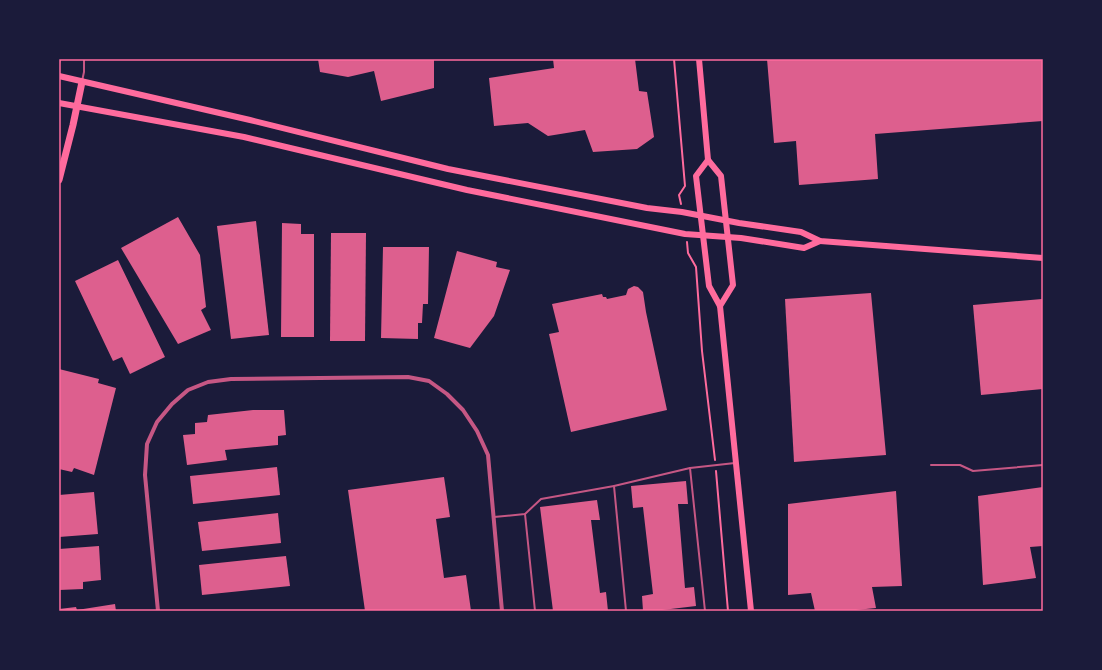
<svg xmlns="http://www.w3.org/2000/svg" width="1102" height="670" font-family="'Exo 2',sans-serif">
	<rect width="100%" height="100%" fill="#1b1b3a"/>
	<g fill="#dd5f8e">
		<path d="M318 59H434V88L381 101 374 71 348 77 320 72Z"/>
		<path d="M553 59H635L639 91 647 92 654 137 637 149 593 152 585 130 548 136 528 123 494 126 489 78 554 68Z"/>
		<path d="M767 59H1043V121L875 134 878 179 799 185 796 141 774 143Z"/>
		<path d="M178 217 200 255 206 307 201 310 211 330 178 344 121 248Z"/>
		<path d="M256 221 269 335 231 339 217 226Z"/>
		<path d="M282 223 301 224V234H314V337H281Z"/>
		<path d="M331 233H366L365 341H330Z"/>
		<path d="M383 247H429L428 304H423L422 323H418V339L381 338Z"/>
		<path d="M457 251 497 262 496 267 510 270 494 316 470 348 434 338Z"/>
		<path d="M118 260 165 357 130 374 122 357 113 361 75 281Z"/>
		<path d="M634 286 638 287 643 292 646 312 667 410 571 432 549 334 559 332 552 304 602 294 603 297H606L607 299 626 295 628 289Z"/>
		<path d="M871 293 886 455 794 462 785 299Z"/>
		<path d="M1042 299 1043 389 981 395 973 305Z"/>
		<path d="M59 369 99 379 98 383 116 388 94 475 74 468 72 472 59 469Z"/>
		<path d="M253 410H284L286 435 278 436V445L225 450 227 460 187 465 183 435 195 434V423L207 422 208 415Z"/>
		<path d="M277 467 280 495 193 504 190 476Z"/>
		<path d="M444 477 450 517 436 519 444 578 466 575 471 611H365L348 490Z"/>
		<path d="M686 481 688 504H678L685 588 694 587 696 606 654 611H643L642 596 653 594 643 507 633 508 631 486Z"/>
		<path d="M1043 487V546L1030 547 1036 578 983 585 978 496Z"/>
		<path d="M896 491 902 586 872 587 876 608 846 611H815L811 593 788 595V504Z"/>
		<path d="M94 492 98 534 59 537V495Z"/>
		<path d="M597 500 600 520H591L600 593 606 592 608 611H553L540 507Z"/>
		<path d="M278 513 281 543 202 551 198 522Z"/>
		<path d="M99 546 101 580 83 582V589L59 590V549Z"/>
		<path d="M286 556 290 586 202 595 199 565Z"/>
		<path d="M115 604 116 611H59V609L76 607 77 610Z"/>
	</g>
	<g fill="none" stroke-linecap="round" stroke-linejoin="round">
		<g stroke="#ff6b9d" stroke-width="2">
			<path d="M674 59 685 186 679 195 681 204"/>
			<path d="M687 242 688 253 696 267 702 351 715 460"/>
			<path d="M716 471 728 611"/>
		</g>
		<g stroke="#c65784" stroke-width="2">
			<path d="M59 64 60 59"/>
			<path d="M82 81 84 72V59"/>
			<path d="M931 465H960L973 471 1043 465"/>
			<path d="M690 468 705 611"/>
			<path d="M614 486 626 611"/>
			<path d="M525 514 535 611"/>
			<path d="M494 517 525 514 541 499 614 486 690 468 735 463"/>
		</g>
		<path stroke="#c65784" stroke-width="4" d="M158 611 145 475 147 444 157 422 172 404 188 390 208 382 231 379 408 377 429 381 447 394 463 410 477 431 488 455 502 611"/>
		<g stroke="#ff6b9d" stroke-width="6">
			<path d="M699 59 708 160 721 176 733 285 720 306"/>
			<path d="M59 76 250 120 448 169 647 208 682 212 739 223 801 232 820 241 1043 258"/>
			<path d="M59 103 244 137 467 190 685 234 741 238 804 248 820 241"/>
			<path d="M708 160 696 176 709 286 720 306 751 611"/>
		</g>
		<path stroke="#ff6b9d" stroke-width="7" d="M59 180 73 125 82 82"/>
	</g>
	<rect width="1102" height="670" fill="none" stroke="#1b1b3a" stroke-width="120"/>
	<rect x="60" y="60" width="982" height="550" fill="none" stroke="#ff6b9d" stroke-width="1.5"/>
</svg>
